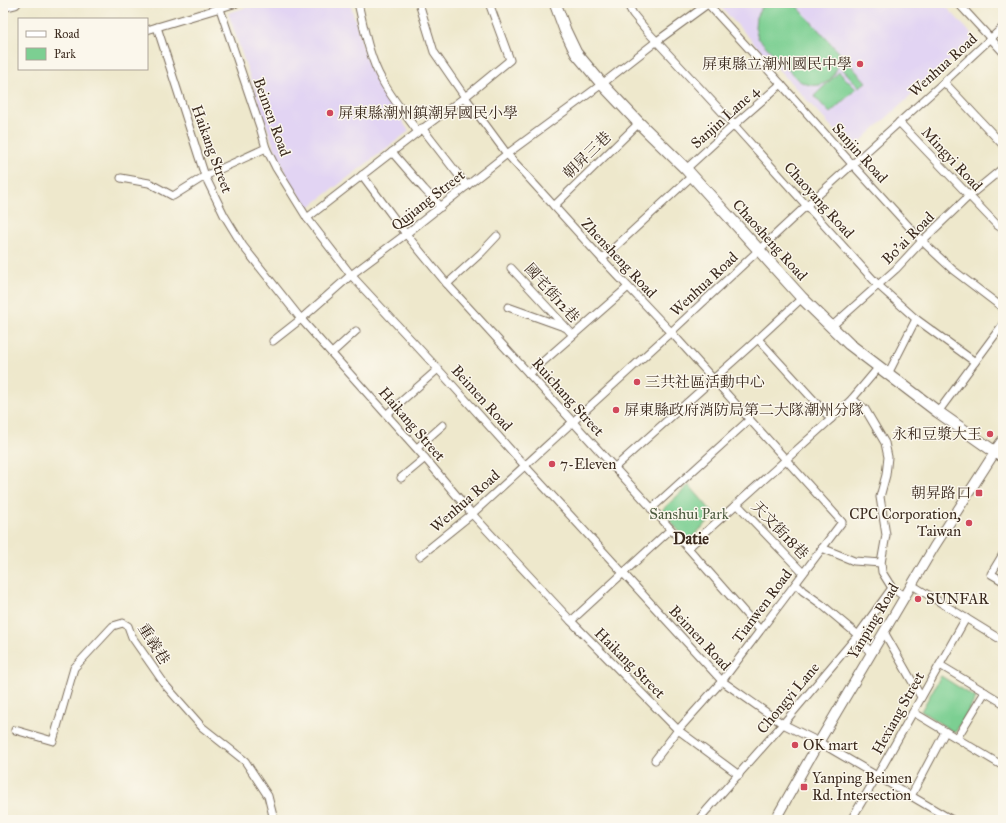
<svg xmlns="http://www.w3.org/2000/svg" width="1006" height="823" font-family="'IM FELL Great Primer','Noto Serif TC',serif">
	<rect width="100%" height="100%" fill="#fbf7ec"/>
	<filter id="ink" filterUnits="userSpaceOnUse"><feTurbulence type="fractalNoise" baseFrequency=".025" numOctaves="2"/><feDisplacementMap in="SourceGraphic" scale="8" xChannelSelector="R" yChannelSelector="G"/><feConvolveMatrix kernelMatrix="1 2 1 2 8 2 1 2 1" color-interpolation-filters="sRGB"/></filter>
	<filter id="wash" filterUnits="userSpaceOnUse"><feTurbulence type="fractalNoise" baseFrequency=".012" numOctaves="4" result="noise"/><feDisplacementMap in="SourceGraphic" scale="16" xChannelSelector="R" yChannelSelector="G"/><feGaussianBlur stdDeviation="0.9" result="paint"/><feColorMatrix in="noise" values="0 0 0 0 0 0 0 0 0 0 0 0 0 0 0 0 0 1.4 0 .05"/><feComposite in="paint" operator="in"/></filter>
	<g filter="url(#wash)">
		<rect width="100%" height="100%" fill="#eee8cc"/>
		<g fill="#e2d4f3">
			<path d="M261 3H350L370 70 384 95 409 131 308 208 287 176 273 144 228 13Z"/>
			<path d="M717 3H943L975 38 852 149Z"/>
		</g>
		<g fill="#7ccf92" stroke="#5c7c58">
			<path d="M767 3H794L866 82 859 87 838 64C833 85 816 91 798 80L758 38 755 27 756 17 761 8Z"/>
			<path d="M839 72 856 89 830 113 814 96Z"/>
			<path d="M689 485 715 515 688 541 661 511Z"/>
			<path d="M941 676 976 698 955 733 921 711Z"/>
		</g>
	</g>
	<g filter="url(#ink)">
		<g fill="none" stroke-linecap="round" stroke-linejoin="round">
			<defs>
				<g id="minor">
					<path d="M218 3 260 127 266 148 276 168 307 218 351 275 438 369 525 466 722 681 783 724 819 742 952 820"/>
					<path d="M358 3C364 28 369 57 382 80 392 99 406 115 418 132"/>
					<path d="M419 3 434 52 465 97 507 154 602 259 671 332 842 522 722 681 678 730 655 760"/>
					<path d="M627 3 633 14 647 31 734 125 878 285 916 319 975 362"/>
					<path d="M958 3 1003 52"/>
					<path d="M708 4 781 84 852 164 922 241 953 270 1003 308"/>
					<path d="M157 27 205 176 224 215 243 246 301 319 425 458 472 514 571 621 678 730 739 775"/>
					<path d="M147 30 237 3"/>
					<path d="M944 82 1003 145"/>
					<path d="M899 122 997 225 1003 229"/>
					<path d="M422 128 467 186"/>
					<path d="M392 152 424 189 441 207"/>
					<path d="M686 169 734 125 781 84"/>
					<path d="M362 175 406 234 447 284 688 548 760 630"/>
					<path d="M121 178 149 183 173 196 205 176 266 148"/>
					<path d="M554 206 639 123"/>
					<path d="M307 218 418 132 465 97 510 60 489 3"/>
					<path d="M602 259 692 176"/>
					<path d="M511 268 573 335"/>
					<path d="M447 284 481 253 497 236"/>
					<path d="M508 307 564 327"/>
					<path d="M831 327 896 269 922 241 969 196 1003 168"/>
					<path d="M758 339 831 419"/>
					<path d="M273 341 301 319 351 275 406 234 507 154 602 84 657 41 709 3"/>
					<path d="M332 353 356 331"/>
					<path d="M529 374 628 287"/>
					<path d="M888 374 916 319"/>
					<path d="M852 399 865 409 885 443 888 457 886 475 880 497 886 535 881 563 882 572 892 588 905 597"/>
					<path d="M938 412 1003 324"/>
					<path d="M387 414 438 369"/>
					<path d="M417 448 443 425"/>
					<path d="M614 468 758 339 802 298"/>
					<path d="M401 478 425 458"/>
					<path d="M737 504 803 573"/>
					<path d="M651 509 749 420"/>
					<path d="M688 548 831 419 852 399 879 367"/>
					<path d="M822 548 854 561 881 563"/>
					<path d="M1003 554 991 574 1003 581"/>
					<path d="M420 556 472 514 671 332 806 206 944 82 1003 27"/>
					<path d="M796 584 803 591 821 604 858 635 871 654"/>
					<path d="M912 585 1003 641"/>
					<path d="M571 621 670 530"/>
					<path d="M884 632 921 697"/>
					<path d="M940 665 1003 703"/>
					<path d="M913 712 1003 766"/>
					<path d="M15 730 53 741 74 668 113 626 123 623 128 626 132 637 166 686 202 727 245 761 268 796 274 820"/>
					<path d="M957 738 985 692"/>
					<path d="M911 796 945 732"/>
					<path d="M698 820 783 724 858 635 892 588"/>
					<path d="M851 820 877 776 966 618"/>
				</g>
				<path id="tertiary" d="M775 820 819 742 934 547 995 452 1003 458"/>
				<g id="secondary">
					<path d="M555 3 565 30 576 53 602 84 639 123 686 169 802 298 849 344 938 412 995 452 1003 441"/>
					<path d="M3 6 15 3"/>
				</g>
			</defs>
			<use href="#minor" stroke="#7a6c5b" stroke-width="9"/>
			<use href="#tertiary" stroke="#7a6c5b" stroke-width="11"/>
			<use href="#secondary" stroke="#7a6c5b" stroke-width="13"/>
			<use href="#minor" stroke="#fff" stroke-width="7"/>
			<use href="#tertiary" stroke="#fff" stroke-width="9"/>
			<use href="#secondary" stroke="#fff" stroke-width="11"/>
		</g>
	</g>
	<g fill="#d1495b" stroke="#fbf7ec" stroke-width="1.5">
		<circle cx="860" cy="64" r="4"/>
		<circle cx="330" cy="113" r="4"/>
		<circle cx="637" cy="382" r="4"/>
		<circle cx="616" cy="410" r="4"/>
		<circle cx="990" cy="434" r="4"/>
		<circle cx="552" cy="464" r="4"/>
		<rect x="975" y="489" width="8" height="8" rx="2"/>
		<circle cx="969" cy="523" r="4"/>
		<circle cx="918" cy="599" r="4"/>
		<circle cx="795" cy="745" r="4"/>
		<rect x="800" y="783" width="8" height="8" rx="2"/>
	</g>
	<g text-anchor="middle" stroke-width="3" stroke-linejoin="round" paint-order="stroke">
		<g font-size="15" fill="#3b2a1e" stroke="#fbf7ec" text-anchor="start">
			<text x="852" y="69" text-anchor="end">屏東縣立潮州國民中學</text>
			<text x="338" y="118">屏東縣潮州鎮潮昇國民小學</text>
			<text x="645" y="387">三共社區活動中心</text>
			<text x="624" y="415">屏東縣政府消防局第二大隊潮州分隊</text>
			<text x="982" y="439" text-anchor="end">永和豆漿大王</text>
			<text x="560" y="469">7-Eleven</text>
			<text x="971" y="498" text-anchor="end">朝昇路口</text>
			<text x="961" y="519" text-anchor="end">CPC Corporation,<tspan x="961" dy="17">Taiwan</tspan></text>
			<text x="926" y="604">SUNFAR</text>
			<text x="803" y="750">OK mart</text>
			<text x="812" y="783">Yanping Beimen<tspan x="812" dy="17">Rd. Intersection</tspan></text>
		</g>
		<g font-size="15" fill="#3b2a1e" stroke="#fbf7ec">
			<text transform="translate(943 65) rotate(-42)" y="5">Wenhua Road</text>
			<text transform="translate(272 117) rotate(70)" y="5">Beimen Road</text>
			<text transform="translate(725 117) rotate(-42)" y="5">Sanjin Lane 4</text>
			<text transform="translate(212 149) rotate(70)" y="5">Haikang Street</text>
			<text transform="translate(860 153) rotate(48)" y="5">Sanjin Road</text>
			<text transform="translate(587 155) rotate(-44)" y="5">朝昇三巷</text>
			<text transform="translate(952 159) rotate(47)" y="5">Mingyi Road</text>
			<text transform="translate(428 200) rotate(-38)" y="5">Qujiang Street</text>
			<text transform="translate(819 200) rotate(48)" y="5">Chaoyang Road</text>
			<text transform="translate(908 238) rotate(-45)" y="5">Bo'ai Road</text>
			<text transform="translate(770 240) rotate(48)" y="5">Chaosheng Road</text>
			<text transform="translate(619 258) rotate(47)" y="5">Zhensheng Road</text>
			<text transform="translate(704 284) rotate(-43)" y="5">Wenhua Road</text>
			<text transform="translate(552 293) rotate(48)" y="5">國宅街12巷</text>
			<text transform="translate(568 397) rotate(48)" y="5">Ruichang Street</text>
			<text transform="translate(482 398) rotate(48)" y="5">Beimen Road</text>
			<text transform="translate(412 424) rotate(49)" y="5">Haikang Street</text>
			<text transform="translate(465 501) rotate(-41)" y="5">Wenhua Road</text>
			<text transform="translate(780 530) rotate(46)" y="5">天文街18巷</text>
			<text transform="translate(762 606) rotate(-53)" y="5">Tianwen Road</text>
			<text transform="translate(873 621) rotate(-59)" y="5">Yanping Road</text>
			<text transform="translate(700 638) rotate(47)" y="5">Beimen Road</text>
			<text transform="translate(154 644) rotate(58)" y="5">重義巷</text>
			<text transform="translate(630 663) rotate(45)" y="5">Haikang Street</text>
			<text transform="translate(788 698) rotate(-50)" y="5">Chongyi Lane</text>
			<text transform="translate(898 713) rotate(-61)" y="5">Hexiang Street</text>
		</g>
		<g font-size="15" fill="#4e5c41" stroke="#fbf7ec">
			<text x="689" y="519">Sanshui Park</text>
		</g>
		<g font-size="16" font-weight="bold" fill="#3b2a1e" stroke="#fbf7ec">
			<text x="691" y="544">Datie</text>
		</g>
	</g>
	<rect width="1006" height="823" fill="none" stroke="#fbf7ec" stroke-width="16"/>
	<rect x="18" y="18" width="130" height="52" fill="#fbf7ec" stroke="#aea59a"/>
	<rect x="26" y="31" width="20" height="6" fill="#ffffff" stroke="#aea59a"/>
	<text x="54" y="38" font-size="12" fill="#3b2a1e">Road</text>
	<rect x="26" y="48" width="20" height="12" fill="#7ccf92" stroke="#aea59a"/>
	<text x="54" y="58" font-size="12" fill="#3b2a1e">Park</text>
</svg>
